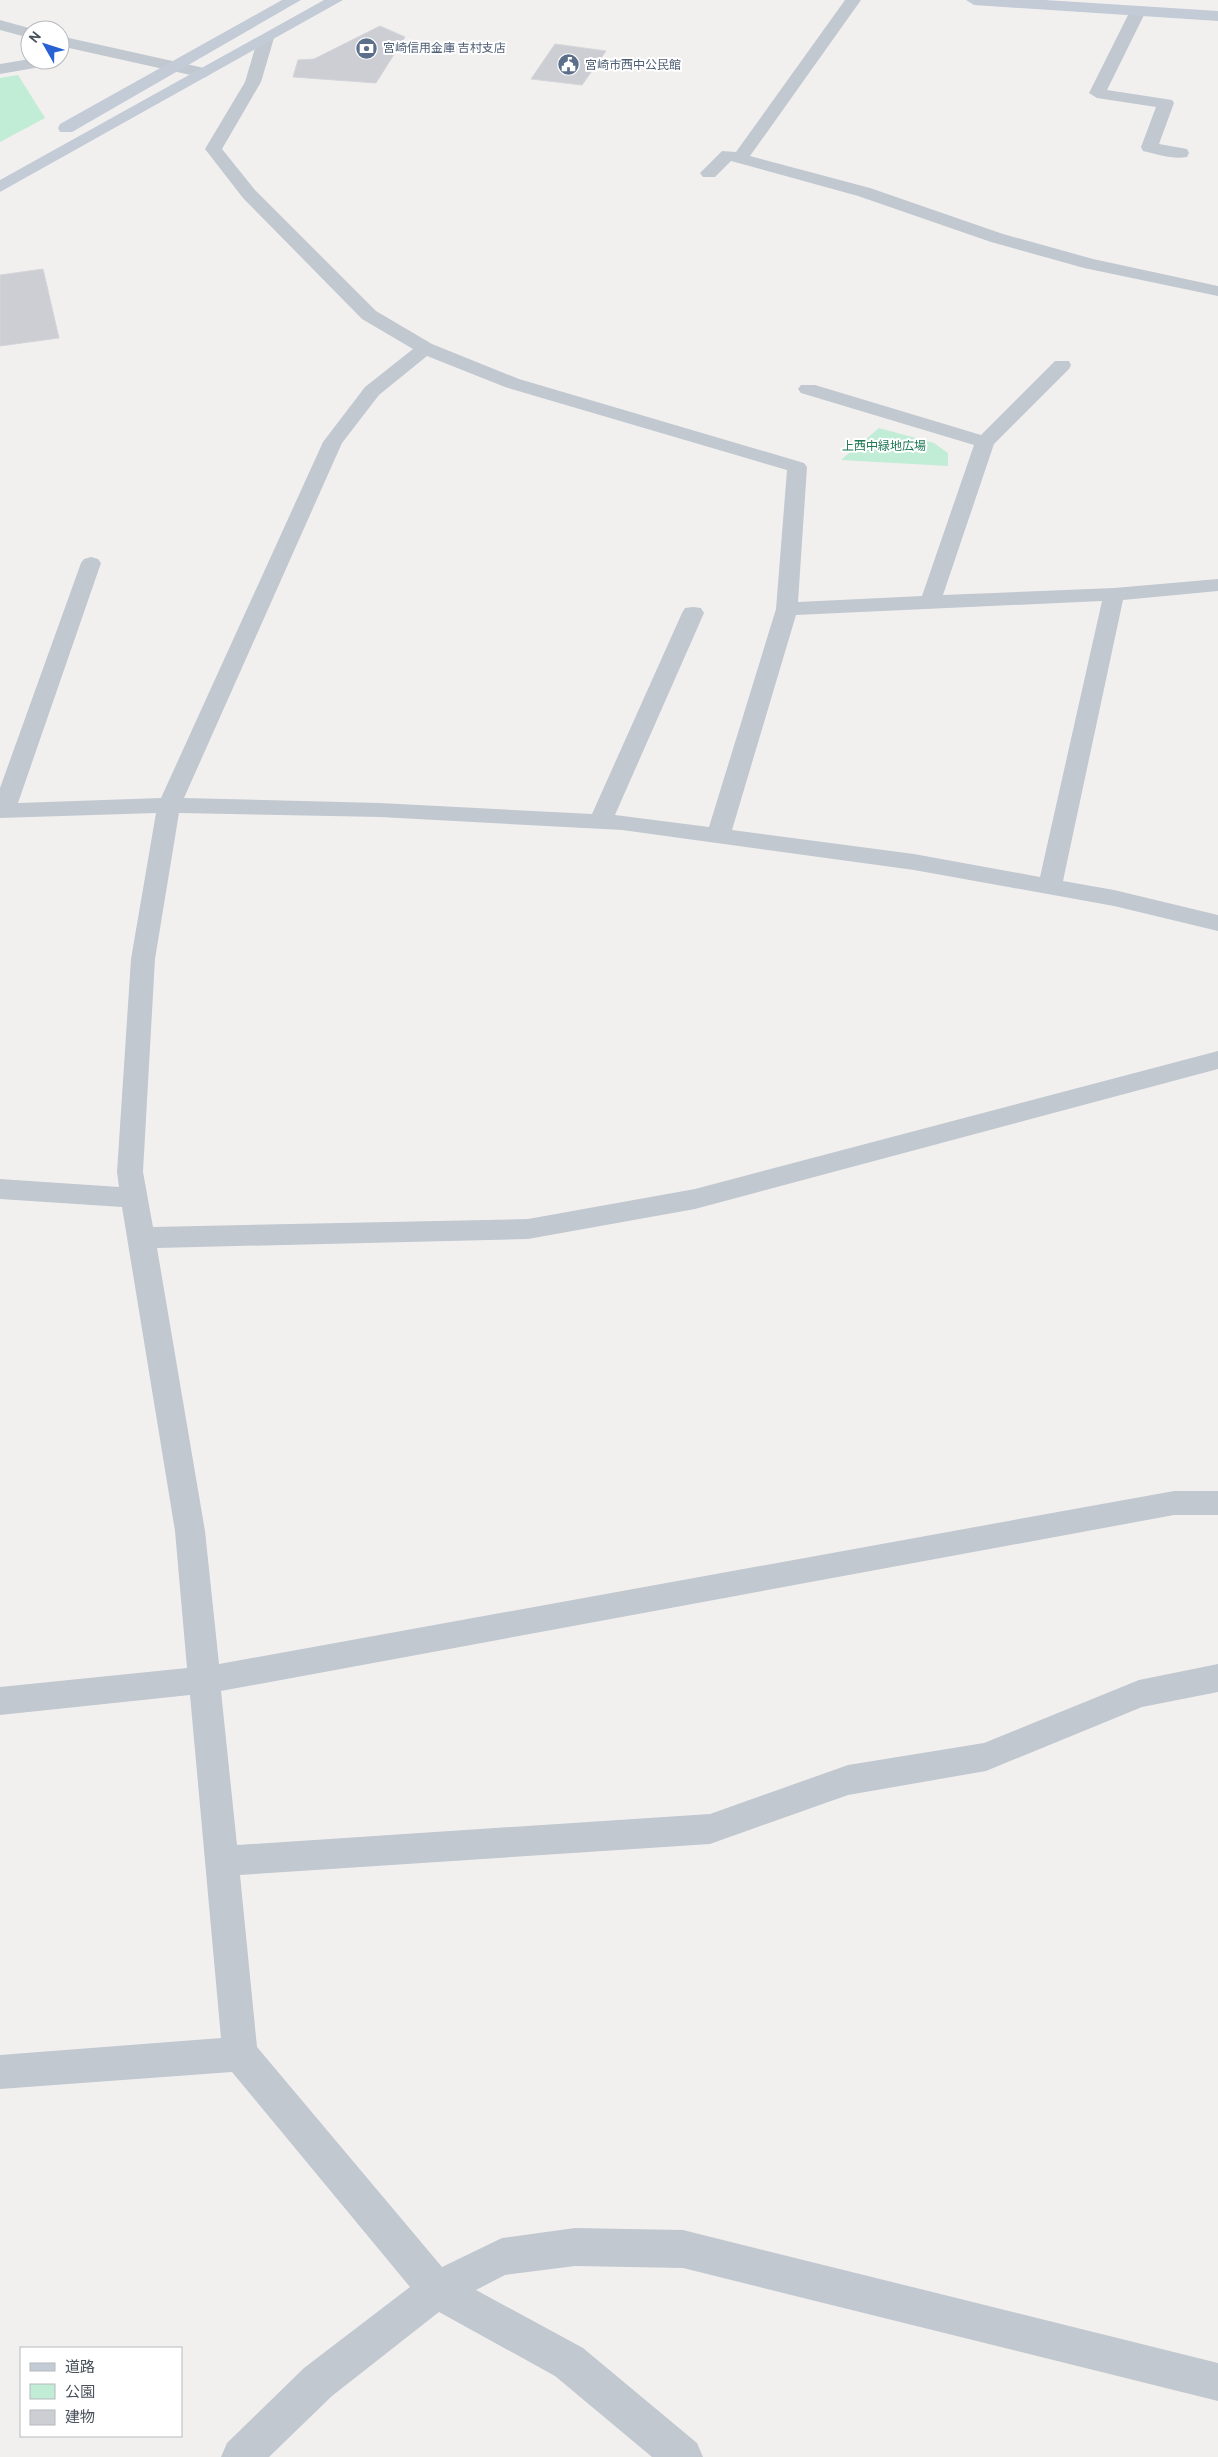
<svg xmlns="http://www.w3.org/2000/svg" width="1218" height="2457" font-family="Overpass,'Noto Sans JP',sans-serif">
	<rect width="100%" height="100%" fill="#f2f0ef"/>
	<g fill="#c1ecd6">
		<path d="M18 75 45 118 0 142V78Z"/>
		<path d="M879 428 934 443 948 453V466L841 460Z"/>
	</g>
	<g fill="#ccced3" stroke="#d4d5da">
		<path d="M380 26 405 37 376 83 293 77 298 60 314 59Z"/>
		<path d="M555 44 606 51 582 85 531 79Z"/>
		<path d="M43 269 59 338 0 346V275Z"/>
	</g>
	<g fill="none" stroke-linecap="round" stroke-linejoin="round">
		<g fill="#c1c8d0" fill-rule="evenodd">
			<path d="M845 0H861L750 156 870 188 1003 234 1093 259 1218 286V296L1084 268 991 242 858 196 731 161 715 177H703L700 173 722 151 736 152Z"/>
			<path d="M1138 6 1146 11 1107 90 1172 100 1174 103 1159 144 1187 149 1189 153 1187 157C1174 160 1156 154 1143 151L1141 147 1156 107 1097 98 1089 93 1130 11Z"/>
			<path d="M0 20 36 30H30V38L0 30Z"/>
			<path d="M266 33 274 38 261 82 222 149 255 190 376 311 432 344 519 379 804 463 807 467 798 602 922 596 974 445 801 393 798 389 801 385H815L981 435 1055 361H1069L1071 365 1069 369 994 444 943 595 1114 588 1218 579V591L1123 600 1063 881 1114 890 1218 915V931L1114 906 914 870 622 830 380 817 179 813 155 959 143 1172 153 1227 528 1219 695 1189 1218 1051V1069L695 1209 528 1239 157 1248 205 1531 219 1664 1174 1491H1218V1515H1174L221 1691 237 1845 710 1814 848 1765 984 1743 1139 1680 1218 1664V1692L1142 1707 986 1771 848 1795 710 1844 240 1875 257 2047 442 2267 502 2238 575 2228 683 2230 1218 2363V2401L683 2268 575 2266 505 2275 476 2290 583 2348 697 2443 703 2457H652L555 2376 439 2312 332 2396 269 2457H221L227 2443 304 2368 410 2287 232 2072 0 2089V2055L221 2038 190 1695 0 1715V1687L187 1668 175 1531 122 1207 0 1199V1179L119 1187 117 1172 131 959 156 813 0 818V788L81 563 84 559 91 557 98 559 101 563 18 803 161 798 323 442 365 387 413 349 362 319 243 198 205 149 245 82 258 38ZM427 356 505 387 787 470 776 609 709 827 615 815 704 613 701 608 693 607 685 608 682 613 592 814 380 803 184 798 342 443 379 395ZM1102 601 1040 877 914 854 732 830 796 615Z"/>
			<path d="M60 36 204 68 212 73 204 78 60 46Z"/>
			<path d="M30 59 60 60 52 65 0 74V64Z"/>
		</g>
		<g fill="#c3cbd7" fill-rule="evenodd">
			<path d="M282 0H301L72 132H60L58 128 60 124Z"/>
			<path d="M324 0H343L0 192V180Z"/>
			<path d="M966 0H1045L1218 11V21L974 5Z"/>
		</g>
	</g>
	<defs>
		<symbol id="bank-disc" viewBox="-11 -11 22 22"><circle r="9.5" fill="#5c6f8a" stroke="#fff"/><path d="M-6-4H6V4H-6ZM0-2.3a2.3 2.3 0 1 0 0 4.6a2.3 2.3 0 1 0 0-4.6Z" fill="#fff"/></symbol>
		<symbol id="civic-disc" viewBox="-11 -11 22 22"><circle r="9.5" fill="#5c6f8a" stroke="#fff"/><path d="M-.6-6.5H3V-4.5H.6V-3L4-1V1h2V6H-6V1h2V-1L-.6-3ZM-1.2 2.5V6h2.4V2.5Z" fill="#fff"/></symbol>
	</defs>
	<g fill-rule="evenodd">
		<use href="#bank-disc" x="354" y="36" width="25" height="25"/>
		<use href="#civic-disc" x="556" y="52" width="25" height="25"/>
	</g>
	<g text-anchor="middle" stroke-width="4" stroke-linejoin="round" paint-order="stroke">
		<g font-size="12" fill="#4e5e75" stroke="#fff" text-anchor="start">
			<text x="383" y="52">宮崎信用金庫 吉村支店</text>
			<text x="585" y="69">宮崎市西中公民館</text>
		</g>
		<g font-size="12" fill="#1e7854" stroke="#fff">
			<text x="884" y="450">上西中緑地広場</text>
		</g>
	</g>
	<rect x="20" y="2347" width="162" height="90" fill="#ffffff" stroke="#b6b9bd"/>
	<rect x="30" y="2363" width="25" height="8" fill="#c3cbd7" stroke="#b6b9bd"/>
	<text x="65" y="2372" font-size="15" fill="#49515b">道路</text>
	<rect x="30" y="2384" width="25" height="15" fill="#c1ecd6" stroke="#b6b9bd"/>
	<text x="65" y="2397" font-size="15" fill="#49515b">公園</text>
	<rect x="30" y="2410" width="25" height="15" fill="#ccced3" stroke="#b6b9bd"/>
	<text x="65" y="2422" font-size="15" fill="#49515b">建物</text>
	<g transform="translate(45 45) rotate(309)"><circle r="24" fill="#ffffff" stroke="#b6b9bd"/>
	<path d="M0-4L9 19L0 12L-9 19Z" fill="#2761d4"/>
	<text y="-8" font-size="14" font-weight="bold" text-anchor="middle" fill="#49515b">N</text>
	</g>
</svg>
